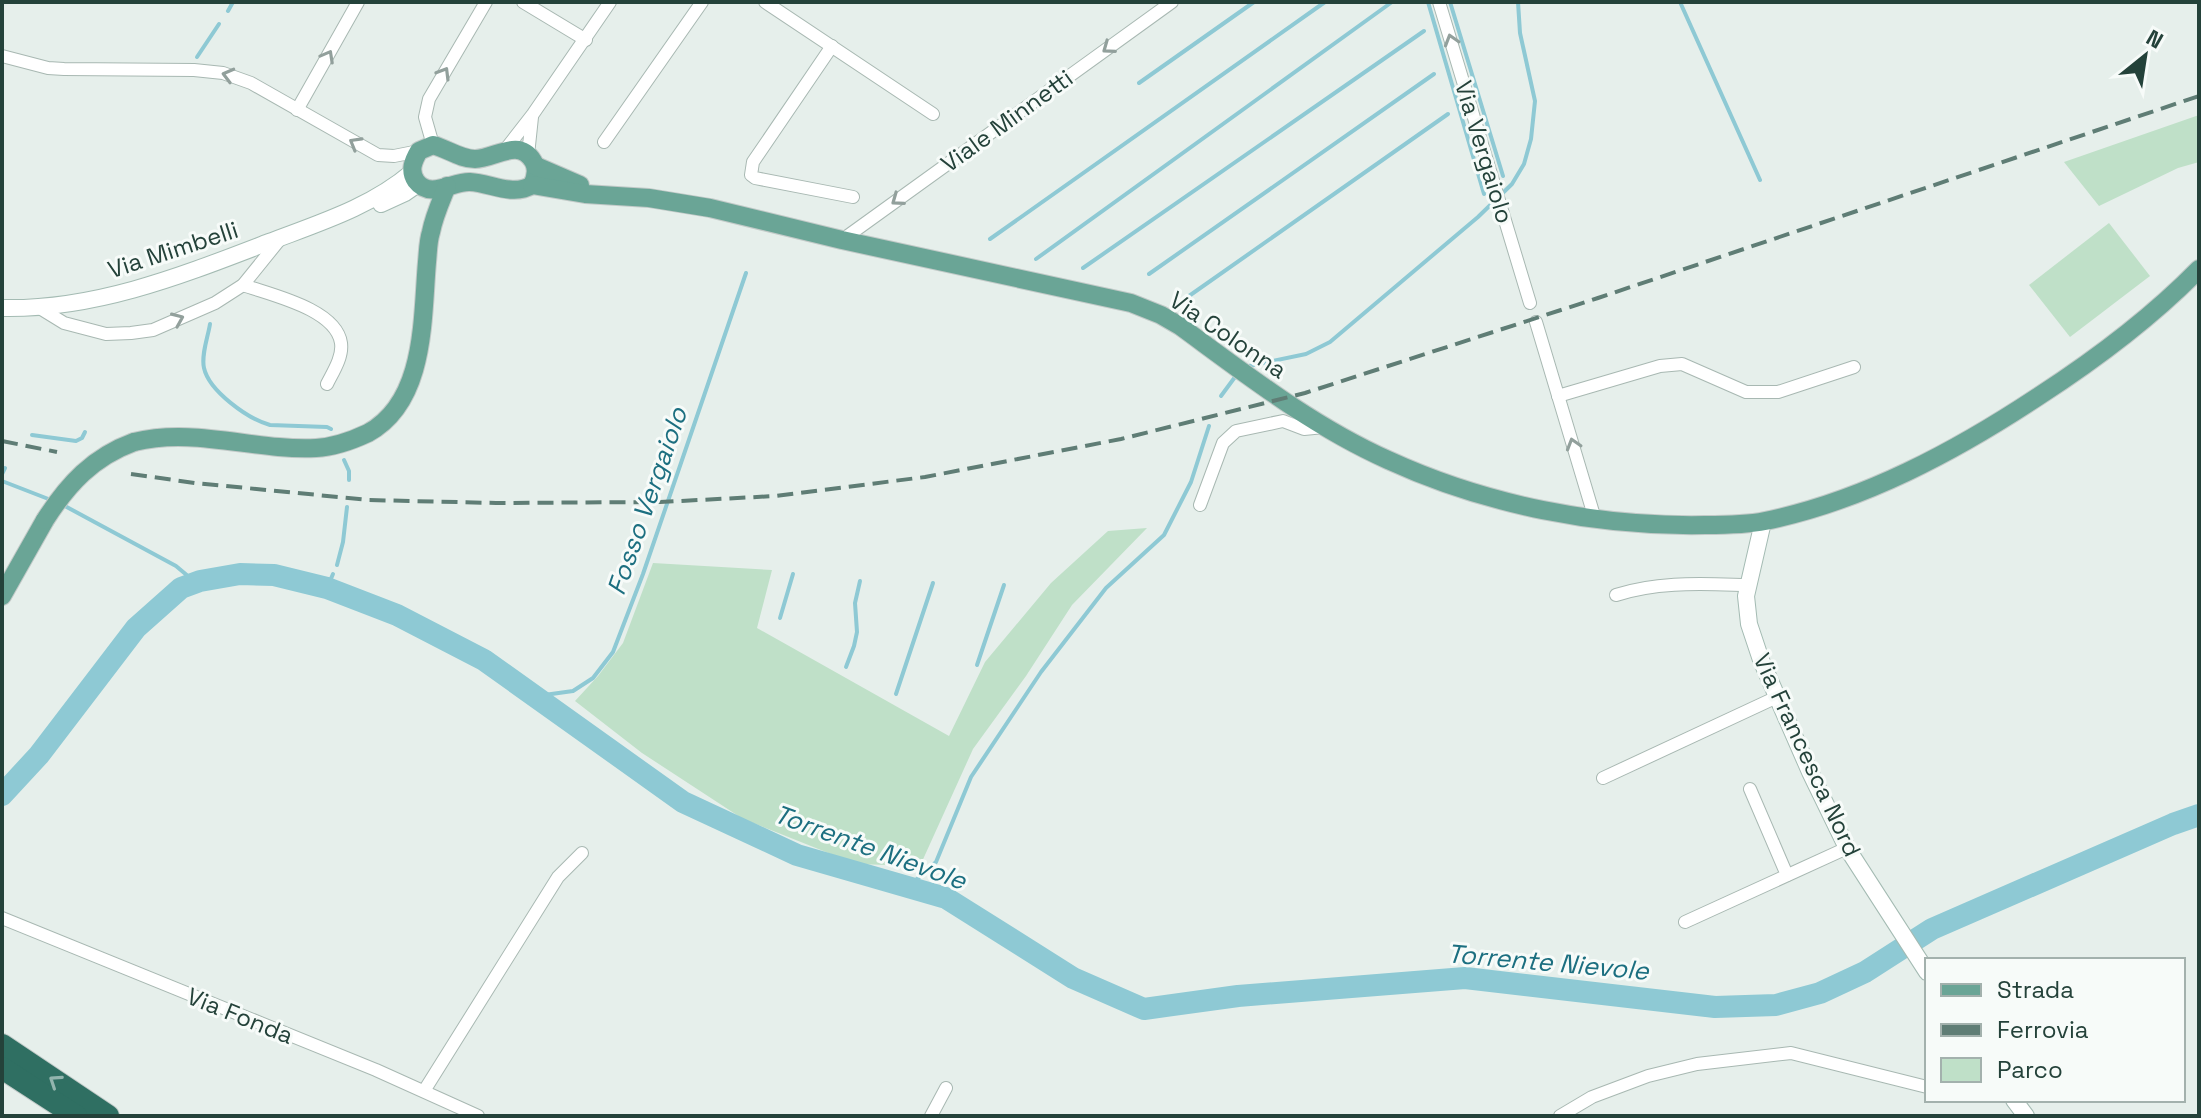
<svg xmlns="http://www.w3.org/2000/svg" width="2201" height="1118" font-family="'Space Grotesk',sans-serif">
	<rect width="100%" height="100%" fill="#e6efeb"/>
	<g fill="#bfe0c8">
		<path d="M2199 115V162L2178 168 2099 206 2064 162Z"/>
		<path d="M2109 223 2150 276 2070 337 2029 285Z"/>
		<path d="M1147 528 1072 605 1026 676 973 749 920 866 856 864 743 819 642 753 575 701 598 676 623 643 653 563 772 570 757 628 949 736 985 662 1051 583 1108 531Z"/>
	</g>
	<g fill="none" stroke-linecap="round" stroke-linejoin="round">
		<g stroke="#8ec9d4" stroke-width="4">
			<path d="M1428 2 1484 194"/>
			<path d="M1450 2 1503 176"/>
			<path d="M1680 2 1760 180"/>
			<path d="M228 11 233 2"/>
			<path d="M197 57 219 24"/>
			<path d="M1139 83 1254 2"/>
			<path d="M990 239 1325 2"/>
			<path d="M1036 259 1392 2"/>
			<path d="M1083 268 1424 31"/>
			<path d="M1149 274 1434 74"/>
			<path d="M1179 303 1448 114"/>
			<path d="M210 324C208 337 201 355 204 368 209 391 248 419 270 425L327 427 331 429"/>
			<path d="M1249 366 1306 354 1330 342 1478 217 1512 184 1524 164 1531 139 1535 101 1520 33 1518 2"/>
			<path d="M1221 396 1235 377"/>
			<path d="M32 435 76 441 82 438 85 432"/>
			<path d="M344 460 349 471V480"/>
			<path d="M2 474 5 468"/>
			<path d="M2 481 51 500"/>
			<path d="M63 505 176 566 195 582"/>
			<path d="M337 565 343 542 347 507"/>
			<path d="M327 588 333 574"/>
			<path d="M780 618 793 574"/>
			<path d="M977 665 1004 585"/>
			<path d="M846 667 854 646 857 632 855 603 860 581"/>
			<path d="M896 694 933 583"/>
			<path d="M537 696 573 691 593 678 613 652 643 574 746 273"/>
			<path d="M908 887 936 862 971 777 1041 672 1106 588 1164 535 1191 482 1209 426"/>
		</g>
		<path stroke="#8ec9d4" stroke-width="22" d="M2 795 39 755 136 628 181 588 200 581 240 574 274 575 327 588 397 615 484 660 683 802 797 855 946 898 1073 978 1144 1009 1238 996 1465 978 1715 1007 1776 1005 1820 993 1865 972 1932 929 2173 824 2199 815"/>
		<defs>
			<g id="street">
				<path d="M523 2 586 40"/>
				<path d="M765 2 933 114"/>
				<path d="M1439 2 1530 303"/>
				<path d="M832 46 753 162 751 175 755 178 853 197"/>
				<path d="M2 56 48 68 64 69 194 70 223 73 251 83 378 155 394 156 419 151"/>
				<path d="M297 110 358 2"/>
				<path d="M604 142 702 2"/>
				<path d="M433 145 425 117 429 99 486 2"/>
				<path d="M505 150 533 114 610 2"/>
				<path d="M528 155 532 117"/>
				<path d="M842 240 1172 2"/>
				<path d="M243 285C271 295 336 309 341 343 343 357 333 372 327 384"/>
				<path d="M38 307 64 323 106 334 131 333 153 330 215 303 243 285 281 238"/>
				<path d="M1536 322 1595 519"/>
				<path d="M1558 396 1660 366 1682 364 1746 392H1778L1854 367"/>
				<path d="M1200 505 1223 443 1236 431 1283 421 1304 429 1324 427"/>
				<path d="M1616 595C1659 581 1703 584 1748 585"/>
				<path d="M1603 778 1777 697"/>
				<path d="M1750 789 1787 875"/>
				<path d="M2 918 376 1070 478 1116"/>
				<path d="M1685 922 1847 848"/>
				<path d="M424 1091 558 877 582 853"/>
				<path d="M931 1116 946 1088"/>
				<path d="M1560 1116 1592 1097 1648 1076 1697 1064 1791 1053 1927 1087"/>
			</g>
			<g id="secondary">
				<path d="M381 204 405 193 418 184"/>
				<path d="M2 308C96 310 183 275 269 242 319 223 371 207 412 172"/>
				<path d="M1763 522 1746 596 1749 624 1761 660 1810 772 1847 848 1927 972"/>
				<path d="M2014 1100 2026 1116"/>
			</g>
			<g id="primary">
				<path d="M433 145C448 149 460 159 475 159 495 159 518 137 533 161 538 169 536 177 532 185 513 197 491 183 470 182 453 181 430 200 416 181 409 171 413 161 419 151Z"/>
				<path d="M536 166 580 185"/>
				<path d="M532 185 585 194 649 198 710 208 842 240 1131 303 1161 315 1180 326C1247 375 1312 426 1388 460 1486 505 1598 527 1705 525 1725 525 1746 525 1765 521 1863 501 1956 451 2039 396 2096 359 2151 318 2199 269"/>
				<path d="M134 442C195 427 255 451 316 448 334 447 351 441 368 433 426 401 422 319 427 262 428 252 428 241 431 232 434 216 441 201 447 186"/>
				<path d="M2 596 45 520"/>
			</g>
			<g id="highway">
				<path d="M2 1045 108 1116"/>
				<path d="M2 1068 76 1116"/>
			</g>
		</defs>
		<use href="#street" stroke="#a8b8b2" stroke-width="14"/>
		<use href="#secondary" stroke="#a4bbb3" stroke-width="18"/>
		<use href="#primary" stroke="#c2cac8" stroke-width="20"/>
		<use href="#highway" stroke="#c2cac8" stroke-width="24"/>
		<use href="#street" stroke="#fff" stroke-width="12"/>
		<use href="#secondary" stroke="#fff" stroke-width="16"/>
		<use href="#primary" stroke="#6aa596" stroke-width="18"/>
		<use href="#highway" stroke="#2f6f62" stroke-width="22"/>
		<g stroke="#5f7d75" stroke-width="4" stroke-dasharray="16 8" stroke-linecap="butt">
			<path d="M2 441 57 452"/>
			<path d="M131 474 195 483 369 500 496 503 660 502 775 496 925 477 1121 439 1305 393 1598 298 2199 96"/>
		</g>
		<defs>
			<path id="primary-bridge" d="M45 520C68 484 93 457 134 442"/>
		</defs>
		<use href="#primary-bridge" stroke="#c2cac8" stroke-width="20" stroke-linecap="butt"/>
		<use href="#primary-bridge" stroke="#6aa596" stroke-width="18"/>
	</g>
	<defs><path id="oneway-chevron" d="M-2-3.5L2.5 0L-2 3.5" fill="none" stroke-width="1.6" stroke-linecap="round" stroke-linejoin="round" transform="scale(2)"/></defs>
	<g stroke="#92a09c">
		<use href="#oneway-chevron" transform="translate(1451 40) rotate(-107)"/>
		<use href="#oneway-chevron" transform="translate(1108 48) rotate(144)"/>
		<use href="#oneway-chevron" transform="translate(328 56) rotate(-61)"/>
		<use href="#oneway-chevron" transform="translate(444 73) rotate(-59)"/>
		<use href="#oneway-chevron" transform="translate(228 75) rotate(-165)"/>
		<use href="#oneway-chevron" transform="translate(355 143) rotate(-150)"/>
		<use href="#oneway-chevron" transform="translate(897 200) rotate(144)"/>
		<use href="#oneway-chevron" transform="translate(178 319) rotate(-23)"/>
		<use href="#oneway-chevron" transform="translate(1573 444) rotate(-107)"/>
	</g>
	<use stroke="#93b5ae" href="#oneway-chevron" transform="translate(55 1081) rotate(-146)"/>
	<g text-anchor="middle" stroke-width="6" stroke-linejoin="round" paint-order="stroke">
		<g font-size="24" fill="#24423a" stroke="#f7fbf9">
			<text transform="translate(1007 121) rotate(-36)" y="8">Viale Minnetti</text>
			<text transform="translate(1484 152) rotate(73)" y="8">Via Vergaiolo</text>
			<text transform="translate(173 250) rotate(-18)" y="8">Via Mimbelli</text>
			<text transform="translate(1228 335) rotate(34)" y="8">Via Colonna</text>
			<text transform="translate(1807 755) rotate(65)" y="8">Via Francesca Nord</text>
			<text transform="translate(240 1016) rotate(22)" y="8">Via Fonda</text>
		</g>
		<g font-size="26" font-style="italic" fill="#1c6f80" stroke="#f7fbf9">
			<text transform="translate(647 501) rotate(-71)" y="9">Fosso Vergaiolo</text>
			<text transform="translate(870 847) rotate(20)" y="9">Torrente Nievole</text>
			<text transform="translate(1548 962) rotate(5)" y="9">Torrente Nievole</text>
		</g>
	</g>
	<rect width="2201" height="1118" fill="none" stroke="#24423a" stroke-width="8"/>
	<rect x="1925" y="958" width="260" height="144" fill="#f7fbf9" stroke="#a3b1ad" stroke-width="2"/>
	<rect x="1941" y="984" width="40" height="12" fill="#6aa596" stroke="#a3b1ad" stroke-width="2"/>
	<text x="1997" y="998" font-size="24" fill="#24423a">Strada</text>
	<rect x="1941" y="1024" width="40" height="12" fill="#5f7d75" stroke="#a3b1ad" stroke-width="2"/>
	<text x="1997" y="1038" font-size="24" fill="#24423a">Ferrovia</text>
	<rect x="1941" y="1058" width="40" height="24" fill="#bfe0c8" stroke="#a3b1ad" stroke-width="2"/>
	<text x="1997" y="1078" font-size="24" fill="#24423a">Parco</text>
	<g transform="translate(2145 56) rotate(30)" stroke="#f7fbf9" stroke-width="6" paint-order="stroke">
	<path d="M0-6L14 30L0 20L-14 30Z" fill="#24423a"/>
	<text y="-12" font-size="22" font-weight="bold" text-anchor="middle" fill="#24423a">N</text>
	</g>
</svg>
